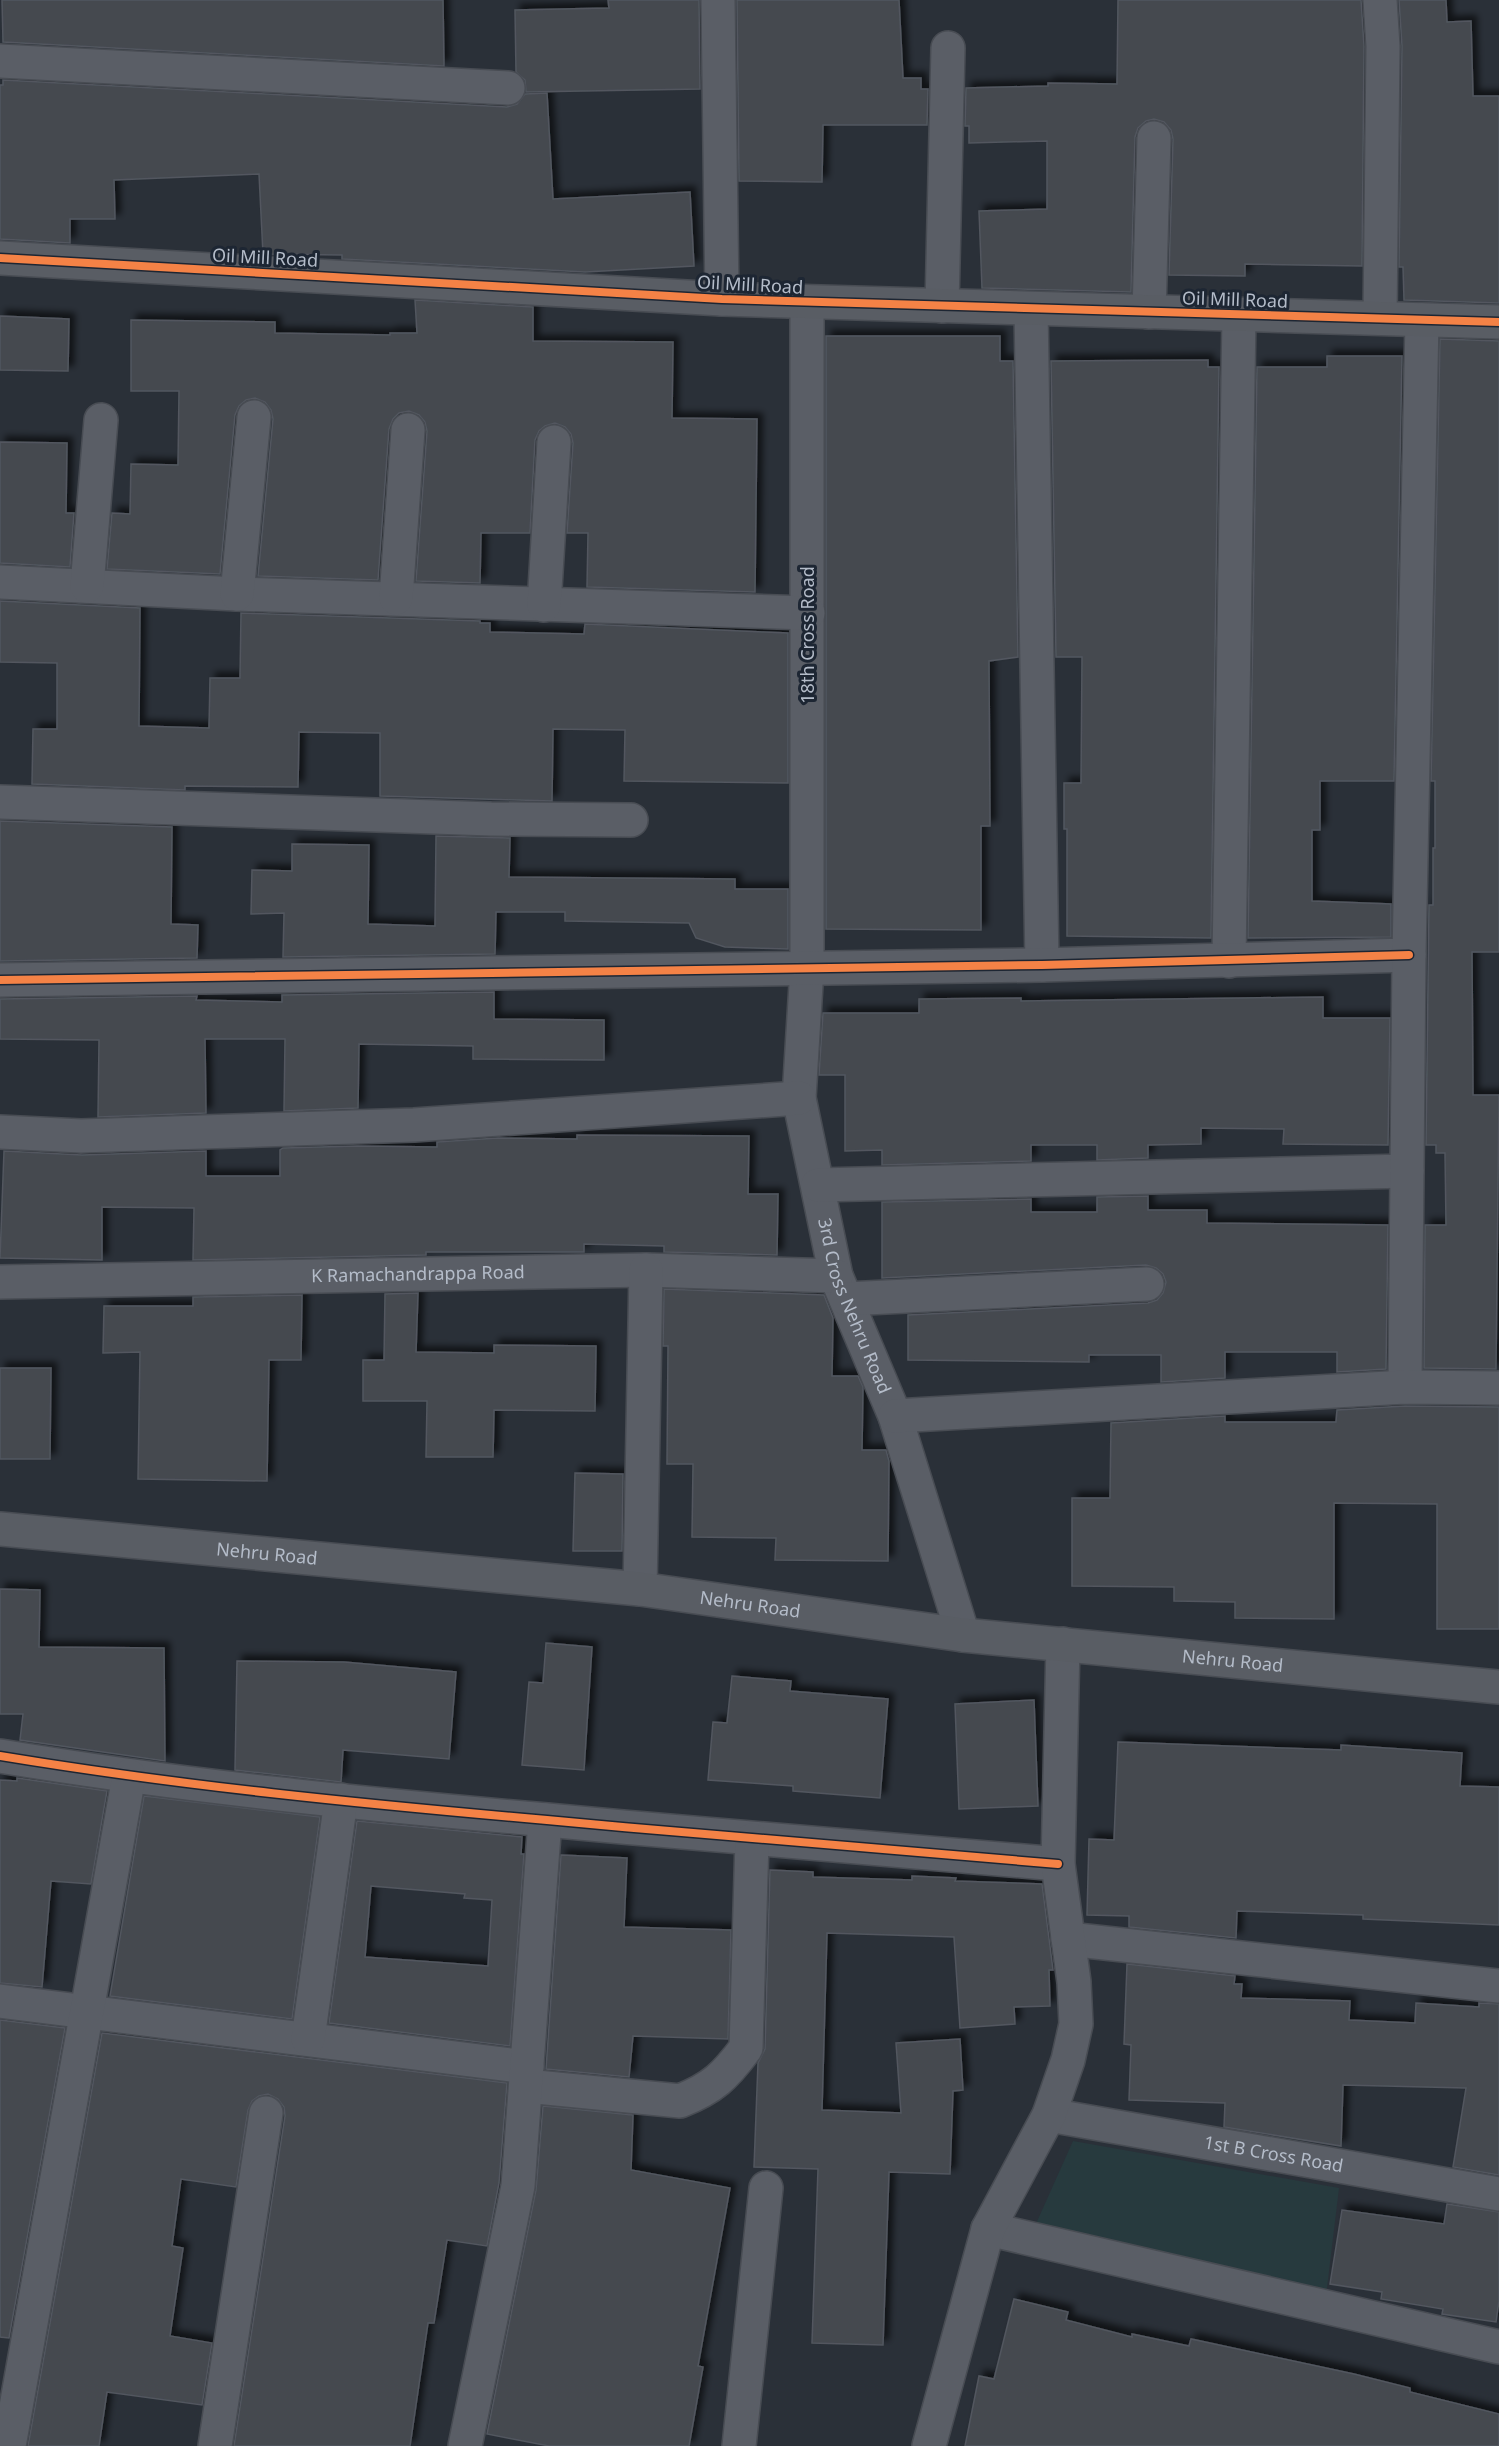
<svg xmlns="http://www.w3.org/2000/svg" width="1499" height="2446" font-family="'Noto Sans',sans-serif">
	<defs>
		<filter id="shadow"><feDropShadow dx="5.5" dy="-5.5" stdDeviation="3" flood-color="#0009"/></filter>
	</defs>
	<rect width="100%" height="100%" fill="#2a3038"/>
	<path fill="#273a3e" d="M1073 2141 1339 2188 1325 2304 1035 2226Z"/>
	<g fill="#444950" stroke="#52575f" stroke-width="1.5" fill-rule="evenodd" filter="url(#shadow)">
		<path d="M2 0H443L444 66 3 42Z"/>
		<path d="M608 0H699L700 89 526 92 525 80 516 72 515 10 609 8Z"/>
		<path d="M737 0H899L903 78H921V89H928L927 125H823L822 182 739 181Z"/>
		<path d="M1118 0H1361L1364 46 1362 266 1245 264V276L1169 275 1173 139 1171 130 1164 122 1154 119 1146 121 1138 128 1135 137 1131 292 982 288 979 211 1047 209V141L969 143V126H965L966 88 1048 86V83L1117 84Z"/>
		<path d="M1399 0H1446L1447 22 1471 21 1473 96H1499V303L1404 300 1403 267H1399L1402 46Z"/>
		<path d="M3 80 507 107 517 104 525 94 547 93 553 199 690 192 694 266 585 272 342 259V255L263 254 259 174 114 180 115 219H70V243L0 239V85H3Z"/>
		<path d="M415 300 533 307V341L673 342 672 418 757 419 755 592 587 587 588 533H567L573 443 571 434 565 427 555 423 545 426 539 431 535 440 530 533H481L480 583 416 581 427 431 425 422 419 415 409 411 399 413 393 419 389 429 378 580 258 576 273 419 271 410 265 402 255 398 246 400 239 406 235 415 220 574 107 569 112 513 130 514 131 464 178 465 179 391H131V320L275 322V333L390 335V333H417Z"/>
		<path d="M0 316 69 319 68 371 0 370Z"/>
		<path d="M826 336H1000V361H1013L1018 657 989 661 990 826H981V930L826 929Z"/>
		<path d="M1440 339 1499 341V952H1472L1473 1095H1499L1496 1369 1424 1368 1425 1225H1446L1445 1153H1436V1145H1426L1429 905H1433V848H1435V781H1431Z"/>
		<path d="M1327 356H1402L1394 781H1320V830H1312V901L1391 904V937L1248 938 1257 367H1327Z"/>
		<path d="M1208 360V367H1219L1211 938 1067 936V829H1064V783H1081L1082 657H1056L1051 361Z"/>
		<path d="M0 442 67 443 66 513H74L70 567 0 563Z"/>
		<path d="M0 601 140 608 139 726 209 728 210 678H240L241 613 480 621V623H490V632L584 634 585 624 788 633V783L624 781 625 730 553 729 552 801 380 796V733L299 732 298 787 185 786V790L32 784 33 729H57V663L0 662Z"/>
		<path d="M0 821 172 827 171 924 198 925 197 958 0 961Z"/>
		<path d="M436 836 510 838 509 877 735 879V889H788V949L725 947 696 938 689 923 565 921V912H496L495 954 283 957 284 913 251 914 252 870 292 871V844L369 845 368 924 435 926Z"/>
		<path d="M494 992V1019L604 1020V1060L473 1059V1046L359 1044 358 1108 284 1111 285 1039H205L206 1113 98 1117 99 1040 0 1039V999L197 996 196 1000 282 1002V995Z"/>
		<path d="M1323 997V1018H1390L1388 1145 1283 1144 1284 1129 1201 1128V1144L1148 1145V1158L1097 1160V1145H1031V1161L882 1165V1150L845 1151V1075H819L823 1013H919V999L1021 998V1001Z"/>
		<path d="M577 1135 749 1136 748 1194H778L777 1255 664 1252V1246L584 1244V1252H426V1255L193 1260 194 1208 102 1207V1260L0 1258 4 1151 82 1155 206 1151V1176H280V1150L283 1148 357 1146 437 1147V1142L498 1138 577 1139Z"/>
		<path d="M1148 1196V1210H1207V1223L1388 1225 1386 1369 1337 1372V1352H1225V1378L1161 1382V1355H1089V1362L908 1360V1315L1148 1303 1157 1300 1163 1293 1166 1282 1163 1274 1156 1268 1146 1265 882 1278V1202L1031 1199V1212H1097V1197Z"/>
		<path d="M664 1289 824 1295 833 1318 832 1376H858L863 1387 862 1450H886L889 1461 888 1561 775 1560 776 1538 692 1537 693 1464H667L668 1346H663Z"/>
		<path d="M418 1293 416 1352 494 1353V1345L596 1346 595 1411 494 1410 493 1457H426L427 1401H363V1360H384L385 1294Z"/>
		<path d="M302 1295 301 1360H269L267 1481 138 1479 140 1352 103 1353 104 1306H193V1297Z"/>
		<path d="M0 1368H51L50 1459H0Z"/>
		<path d="M1405 1406 1499 1407V1629H1437V1504L1334 1503V1619L1235 1618V1602L1174 1601V1587L1072 1586V1498H1110L1111 1423 1225 1416V1422H1336L1337 1410Z"/>
		<path d="M575 1473 623 1474 622 1551H573Z"/>
		<path d="M0 1589 40 1590 39 1647 164 1648 165 1761 20 1740 23 1714H0Z"/>
		<path d="M546 1643 592 1647 584 1770 522 1765 529 1682 543 1683Z"/>
		<path d="M237 1661 344 1662 456 1672 449 1759 343 1750 341 1782 235 1770Z"/>
		<path d="M732 1676 791 1681 790 1691 888 1699 880 1798 793 1791V1786L708 1780 713 1722 727 1723Z"/>
		<path d="M1034 1700 1038 1806 959 1809 955 1704Z"/>
		<path d="M1118 1742 1341 1750V1745L1462 1753 1460 1786 1499 1787V1925L1363 1919V1915L1237 1911 1236 1938 1129 1927V1916L1087 1915 1089 1839 1114 1840Z"/>
		<path d="M17 1778 107 1791 91 1884 51 1881 42 1987 0 1983V1780L17 1781Z"/>
		<path d="M144 1796 320 1817 292 2019 110 1996Z"/>
		<path d="M357 1821 522 1837 521 1854H524L510 2046 329 2023ZM371 1886 465 1894 464 1898 492 1900 488 1966 365 1957Z"/>
		<path d="M561 1855 627 1858 624 1927 731 1930 728 2039 633 2036 629 2077 546 2069Z"/>
		<path d="M770 1870 813 1872V1877L912 1880V1876L956 1878 955 1881 1042 1884 1053 1970H1049L1050 2006 1014 2007 1015 2024 960 2028 954 1937 827 1933 822 2110 901 2113 896 2043 960 2039 963 2090 953 2091 950 2174 889 2172 883 2345 812 2343 818 2169 754 2167 758 2063 765 2049Z"/>
		<path d="M1127 1964 1235 1976 1234 1984H1242L1241 1998 1350 2001 1349 2020 1415 2023 1416 2003 1479 2007V2003L1499 2004V2175L1453 2167 1466 2088 1343 2085 1341 2146 1224 2127 1225 2103 1129 2100 1131 2045 1124 2044Z"/>
		<path d="M0 2020 65 2028 9 2338 0 2337Z"/>
		<path d="M102 2033 507 2083 499 2183 487 2246 447 2240 434 2323H428L410 2446H234L285 2116 284 2107 278 2099 268 2094 259 2096 252 2101 248 2110 236 2187 181 2179 172 2246 183 2248 170 2336 212 2343 202 2405 107 2392 99 2446H28Z"/>
		<path d="M543 2106 633 2115 631 2170 730 2188 698 2366 703 2367 689 2446H549L487 2434 536 2190Z"/>
		<path d="M1447 2204 1499 2212V2301L1496 2322 1442 2314 1443 2309 1381 2299 1382 2292 1330 2284 1342 2210 1444 2224Z"/>
		<path d="M1014 2299 1068 2312 1066 2320 1132 2337V2334L1189 2346 1191 2339 1354 2374 1410 2388V2392L1499 2414V2446H965L979 2376 994 2379Z"/>
	</g>
	<g fill="none" stroke-linecap="round" stroke-linejoin="round">
		<defs>
			<g id="street">
				<path d="M718 0 722 299"/>
				<path d="M0 61 508 88"/>
				<path id="s1" d="M807 302V968L799 1098 836 1276 895 1416 963 1635"/>
				<path d="M942 306 948 48"/>
				<path d="M1031 309 1042 965"/>
				<path d="M1149 312 1154 138"/>
				<path d="M1380 318 1383 46 1380 0"/>
				<path d="M0 582 237 594 808 613"/>
				<path d="M87 586 101 420"/>
				<path d="M237 594 254 417"/>
				<path d="M396 598 408 430"/>
				<path d="M544 605 554 442"/>
				<path d="M0 802 491 819 631 820"/>
				<path d="M1229 961 1239 315"/>
				<path d="M0 980 1042 965 1409 955"/>
				<path d="M0 1132 81 1136 414 1125 799 1098"/>
				<path d="M818 1185 1407 1171"/>
				<path id="s2" d="M0 1282 646 1270 836 1276"/>
				<path d="M846 1299 1147 1284"/>
				<path d="M1405 1387 1409 955 1422 320"/>
				<path d="M895 1416 1405 1387 1499 1388"/>
				<path d="M640 1589 646 1270"/>
				<path d="M0 1756C181 1786 364 1804 547 1820 717 1836 887 1850 1058 1864"/>
				<path d="M1068 1939 1499 1986"/>
				<path d="M0 2001 527 2067"/>
				<path d="M308 2039 341 1800"/>
				<path d="M526 2086 680 2101C713 2088 725 2076 746 2048L752 1840"/>
				<path id="s3" d="M1049 2115 1499 2194"/>
				<path d="M988 2229 1499 2347"/>
				<path d="M9 2446 129 1776"/>
				<path d="M215 2446 266 2113"/>
				<path d="M465 2446 518 2186 545 1820"/>
				<path d="M739 2446 766 2188"/>
				<path d="M929 2446 988 2229 1049 2115 1068 2060 1076 2024 1074 1982 1058 1864 1063 1644"/>
			</g>
			<g id="secondary">
				<path d="M0 258 722 299 1499 322"/>
				<path id="s4" d="M0 1529 640 1589 963 1635 1499 1687"/>
			</g>
		</defs>
		<use href="#street" stroke="#484c53" stroke-width="36"/>
		<use href="#secondary" stroke="#484c53" stroke-width="36"/>
		<use href="#street" stroke="#5a5e66" stroke-width="33"/>
		<use href="#secondary" stroke="#595d64" stroke-width="33"/>
		<defs>
			<g id="cycleway">
				<path d="M0 258 722 299 1499 322"/>
				<path d="M0 980 1042 965 1409 955"/>
				<path d="M0 1756C181 1786 364 1804 547 1820 717 1836 887 1850 1058 1864"/>
			</g>
		</defs>
		<use href="#cycleway" stroke="#1d2633" stroke-width="11"/>
		<use href="#cycleway" stroke="#f48246" stroke-width="8"/>
	</g>
	<g text-anchor="middle" stroke-width="6" stroke-linejoin="round" paint-order="stroke">
		<g font-size="18" fill="#b4bcc9" stroke="#1d2633">
			<text transform="translate(265 258) rotate(3)" y="6">Oil Mill Road</text>
			<text transform="translate(750 285) rotate(3)" y="6">Oil Mill Road</text>
			<text transform="translate(1235 300) rotate(2)" y="6">Oil Mill Road</text>
			<text transform="translate(808 635) rotate(-90)" y="6">18th Cross Road</text>
			<text dy="6" stroke="none"><textPath href="#s2" startOffset="418">K Ramachandrappa Road</textPath></text>
			<text dy="6" stroke="none"><textPath href="#s1" startOffset="1012">3rd Cross Nehru Road</textPath></text>
			<text dy="6" stroke="none"><textPath href="#s4" startOffset="268">Nehru Road</textPath></text>
			<text dy="6" stroke="none"><textPath href="#s4" startOffset="754">Nehru Road</textPath></text>
			<text dy="6" stroke="none"><textPath href="#s4" startOffset="1240">Nehru Road</textPath></text>
			<text dy="6" stroke="none"><textPath href="#s3" startOffset="228">1st B Cross Road</textPath></text>
		</g>
	</g>
</svg>
